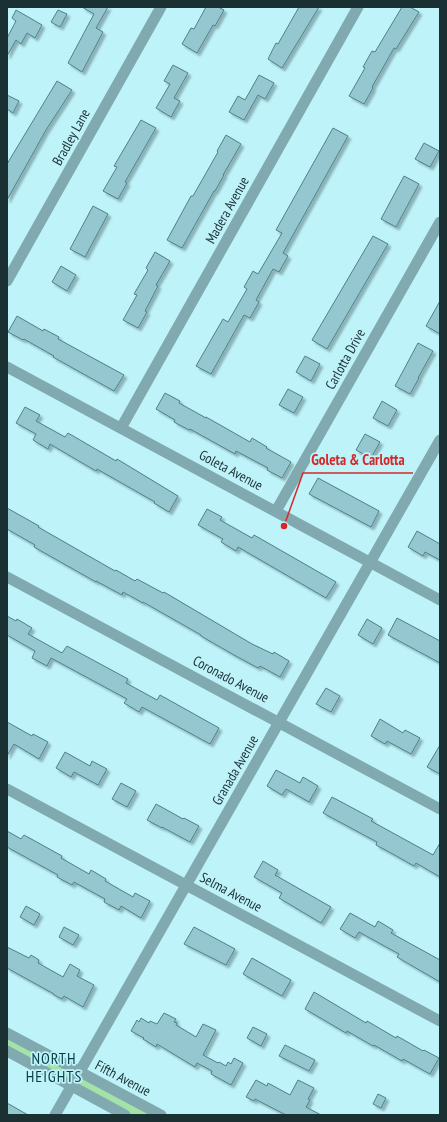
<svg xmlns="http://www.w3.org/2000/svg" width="447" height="1122" font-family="'PT Sans Narrow',sans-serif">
	<defs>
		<filter id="shadow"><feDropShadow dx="3" dy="3" stdDeviation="1" flood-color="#0004"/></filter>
	</defs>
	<rect width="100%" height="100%" fill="#bef3fa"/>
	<path fill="#a4e2aa" d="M7 1033 161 1115H125L7 1051Z"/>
	<g fill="#94c7cf" stroke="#4f8188" filter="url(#shadow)">
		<path d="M82 7H108L96 28 103 32 82 72 68 63 94 14Z"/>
		<path d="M206 7H218L224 10 215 26 213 25 197 53 182 44 191 28 194 29Z"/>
		<path d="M299 7H319L282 68 268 59 276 43 278 44Z"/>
		<path d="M402 7H410L419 12 396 49 394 48 372 87 373 88 364 104 349 96 365 68 363 67 372 51 375 52Z"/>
		<path d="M16 10 42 25 35 38 27 33 21 44 16 40 7 56V38L16 21 12 18Z"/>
		<path d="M58 10 67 14 60 27 51 22Z"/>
		<path d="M173 65 188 73 174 98 180 101 171 117 156 108 170 84 164 81Z"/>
		<path d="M259 75 274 83 265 99 258 95 244 120 229 112 238 96 245 100Z"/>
		<path d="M57 81 72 90 46 130 7 200V164Z"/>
		<path d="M7 95 19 101 13 113 7 109Z"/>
		<path d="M141 120 156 128 125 182 127 183 118 199 103 191 117 167 114 166Z"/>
		<path d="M333 128 348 136 283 253 288 256 279 272 273 269 256 300 259 302 250 318 244 315 211 374 196 366 223 319 228 322 247 289 244 287 253 271 258 274 282 233 276 230Z"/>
		<path d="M226 135 241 144 223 175H224L215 191H214L182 248 167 240 191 196H193L218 152 217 151Z"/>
		<path d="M424 143 439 151 430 167 415 159Z"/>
		<path d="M404 176 419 184 396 227 381 219Z"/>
		<path d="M93 206 108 214 85 257 70 249Z"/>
		<path d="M373 236 388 244 327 349 312 340Z"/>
		<path d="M155 252 170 261 156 285 158 286 145 311 147 312 138 328 123 320 137 295 134 294 148 270 146 268Z"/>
		<path d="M61 266 76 275 67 291 52 282Z"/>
		<path d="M440 301V334L426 326Z"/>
		<path d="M17 316 43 331 44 329 59 337 58 339 124 375 114 391 53 357 54 356 24 339 23 340 8 332Z"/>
		<path d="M418 343 433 351 418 378H419L410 394 395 386Z"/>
		<path d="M305 356 320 364 311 381 296 372Z"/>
		<path d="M288 389 303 397 294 413 279 405Z"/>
		<path d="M165 393 180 401 179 403 206 418V417L250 442 252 438 267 447 266 448 291 462 282 478 267 470 268 468 236 451 235 454 190 429 189 430 174 422 175 420 156 409Z"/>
		<path d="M382 401 397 410 388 426 373 418Z"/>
		<path d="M25 407 40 415 36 421 65 437 68 433 116 461 117 459 178 496 169 512 154 503 155 502 97 469 96 471 50 444 48 449 33 440 36 434 16 423Z"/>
		<path d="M365 434 380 442 371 458 356 450Z"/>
		<path d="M318 478 379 511 371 527 309 494Z"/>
		<path d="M7 508 39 526 38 527 115 571 116 570 135 581 137 579 163 593 164 592 252 644 273 654 274 652 289 661 280 677 260 666 258 668 234 655 201 636V635L143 602V603L123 592 122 595 96 581V582L34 547 35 545 7 529Z"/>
		<path d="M207 509 222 517 220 520 252 538 254 535 336 582 326 598 238 547 236 551 221 542 223 539 198 525Z"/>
		<path d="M417 531 440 544V560L425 552 423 556 408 547Z"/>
		<path d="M7 616 16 621 17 619 32 628 28 634 62 653 67 646 128 679 126 683 157 700 160 695 219 728 210 744 142 707 139 712 124 703 127 699 51 658 47 666 32 658 35 651 7 635Z"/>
		<path d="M397 618 440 641V663L388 635Z"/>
		<path d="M367 619 382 628 373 644 358 635Z"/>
		<path d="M326 688 340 696 331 712 316 704Z"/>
		<path d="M380 719 403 733 405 730 420 738 411 754 387 741 385 744 371 736Z"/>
		<path d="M7 722 32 736 33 734 48 742 39 759 14 744 7 756Z"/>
		<path d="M440 745V774L427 767Z"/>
		<path d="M65 752 90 766 92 761 107 769 98 785 74 772 71 777 56 768Z"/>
		<path d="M276 770 300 783 303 777 318 786 309 802 286 789 282 795 267 786Z"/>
		<path d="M121 783 136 791 127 807 112 799Z"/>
		<path d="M332 797 373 819 371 821 433 855 440 843V877L416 863 414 866 391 853 376 845 377 842 323 813Z"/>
		<path d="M156 804 183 819 184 818 199 826 190 842 162 827V828L147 820Z"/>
		<path d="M7 831 21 839 24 835 62 856 61 858 89 874 91 870 106 879 105 881 133 897 135 893 150 901 141 918 121 906 119 910 104 902 105 899 74 882 72 885 57 877 58 875 7 847Z"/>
		<path d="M263 861 278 870 275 875 331 907 321 923 279 898 282 893 254 877Z"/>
		<path d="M26 906 40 914 34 925 20 917Z"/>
		<path d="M350 913 375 927 378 921 393 930 391 933 440 960V982L397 957 399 954 359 932 355 938 340 929Z"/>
		<path d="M64 927 79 935 73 945 59 937Z"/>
		<path d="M194 927 235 949 226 965 184 944Z"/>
		<path d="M7 947 29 958 31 955 39 960 38 963 63 977 70 964 80 970 77 976 94 985 83 1007 64 996 62 999 54 995V994L7 968Z"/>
		<path d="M252 958 291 980 282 996 243 974Z"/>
		<path d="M314 992 366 1023 367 1021 396 1038 397 1036 423 1051 424 1050 439 1058 430 1074 403 1059 402 1061 374 1045 373 1046 347 1031 346 1033 305 1009Z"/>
		<path d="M164 1013 176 1019 174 1022 177 1023 176 1025 196 1037 203 1024 216 1030 203 1055 218 1063 219 1062 226 1066 228 1062 231 1064 234 1058 243 1063 231 1085 211 1074 212 1071 197 1063 195 1067 157 1044 156 1047 143 1039 144 1038 131 1031 137 1020 139 1022 141 1018 149 1023 150 1021 157 1024Z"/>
		<path d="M253 1027 267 1034 261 1046 247 1038Z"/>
		<path d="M285 1045 315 1060 309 1071 279 1056Z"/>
		<path d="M256 1080 267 1086 268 1083 290 1095 298 1080 314 1088 308 1099 310 1100 306 1107 321 1115H286L255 1099 254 1101 246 1097Z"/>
		<path d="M378 1094 386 1098 381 1108 373 1104Z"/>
		<path d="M7 1103 28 1115H7Z"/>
	</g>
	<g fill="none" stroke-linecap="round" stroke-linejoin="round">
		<g stroke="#80aab0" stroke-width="11">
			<path d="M7 281 161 7"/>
			<path d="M7 367 440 600"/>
			<path d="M121 428 358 7"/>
			<path d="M276 511 440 222"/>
			<path d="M7 577 440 809"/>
			<path d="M7 789 440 1021"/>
			<path d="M55 1115 440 440"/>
		</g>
		<g stroke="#80aab0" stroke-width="11">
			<path d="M7 1033 161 1115"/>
			<path d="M7 1051 125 1115"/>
		</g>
	</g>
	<g text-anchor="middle" stroke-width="3.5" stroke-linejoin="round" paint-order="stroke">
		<g font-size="14" fill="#1b3033" stroke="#bef3fa">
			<text transform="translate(71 137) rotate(-61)" y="5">Bradley Lane</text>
			<text transform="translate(227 210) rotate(-61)" y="5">Madera Avenue</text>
			<text transform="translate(345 359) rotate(-61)" y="5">Carlotta Drive</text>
			<text transform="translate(231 470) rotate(28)" y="5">Goleta Avenue</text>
			<text transform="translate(231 679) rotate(28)" y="5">Coronado Avenue</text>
			<text transform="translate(235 770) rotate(-60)" y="5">Granada Avenue</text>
			<text transform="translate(231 892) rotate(28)" y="5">Selma Avenue</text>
			<text transform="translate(123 1078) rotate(28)" y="5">Fifth Avenue</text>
		</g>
		<g font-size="16" letter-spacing="1" fill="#063e45" stroke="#bef3fa">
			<text x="54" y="1064">NORTH<tspan x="54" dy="18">HEIGHTS</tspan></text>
		</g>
	</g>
	<path fill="none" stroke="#d62828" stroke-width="1.5" d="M284 526L303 473H413"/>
	<circle fill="#d62828" stroke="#bef3fa" stroke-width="1.5" cx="284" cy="526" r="4"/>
	<g font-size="15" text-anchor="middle" font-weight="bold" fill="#d62828" stroke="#bef3fa" stroke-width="3.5" stroke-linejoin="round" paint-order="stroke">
		<text x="358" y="465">Goleta &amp; Carlotta</text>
	</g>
	<rect width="447" height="1122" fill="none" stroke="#1b3033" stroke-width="16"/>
</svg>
